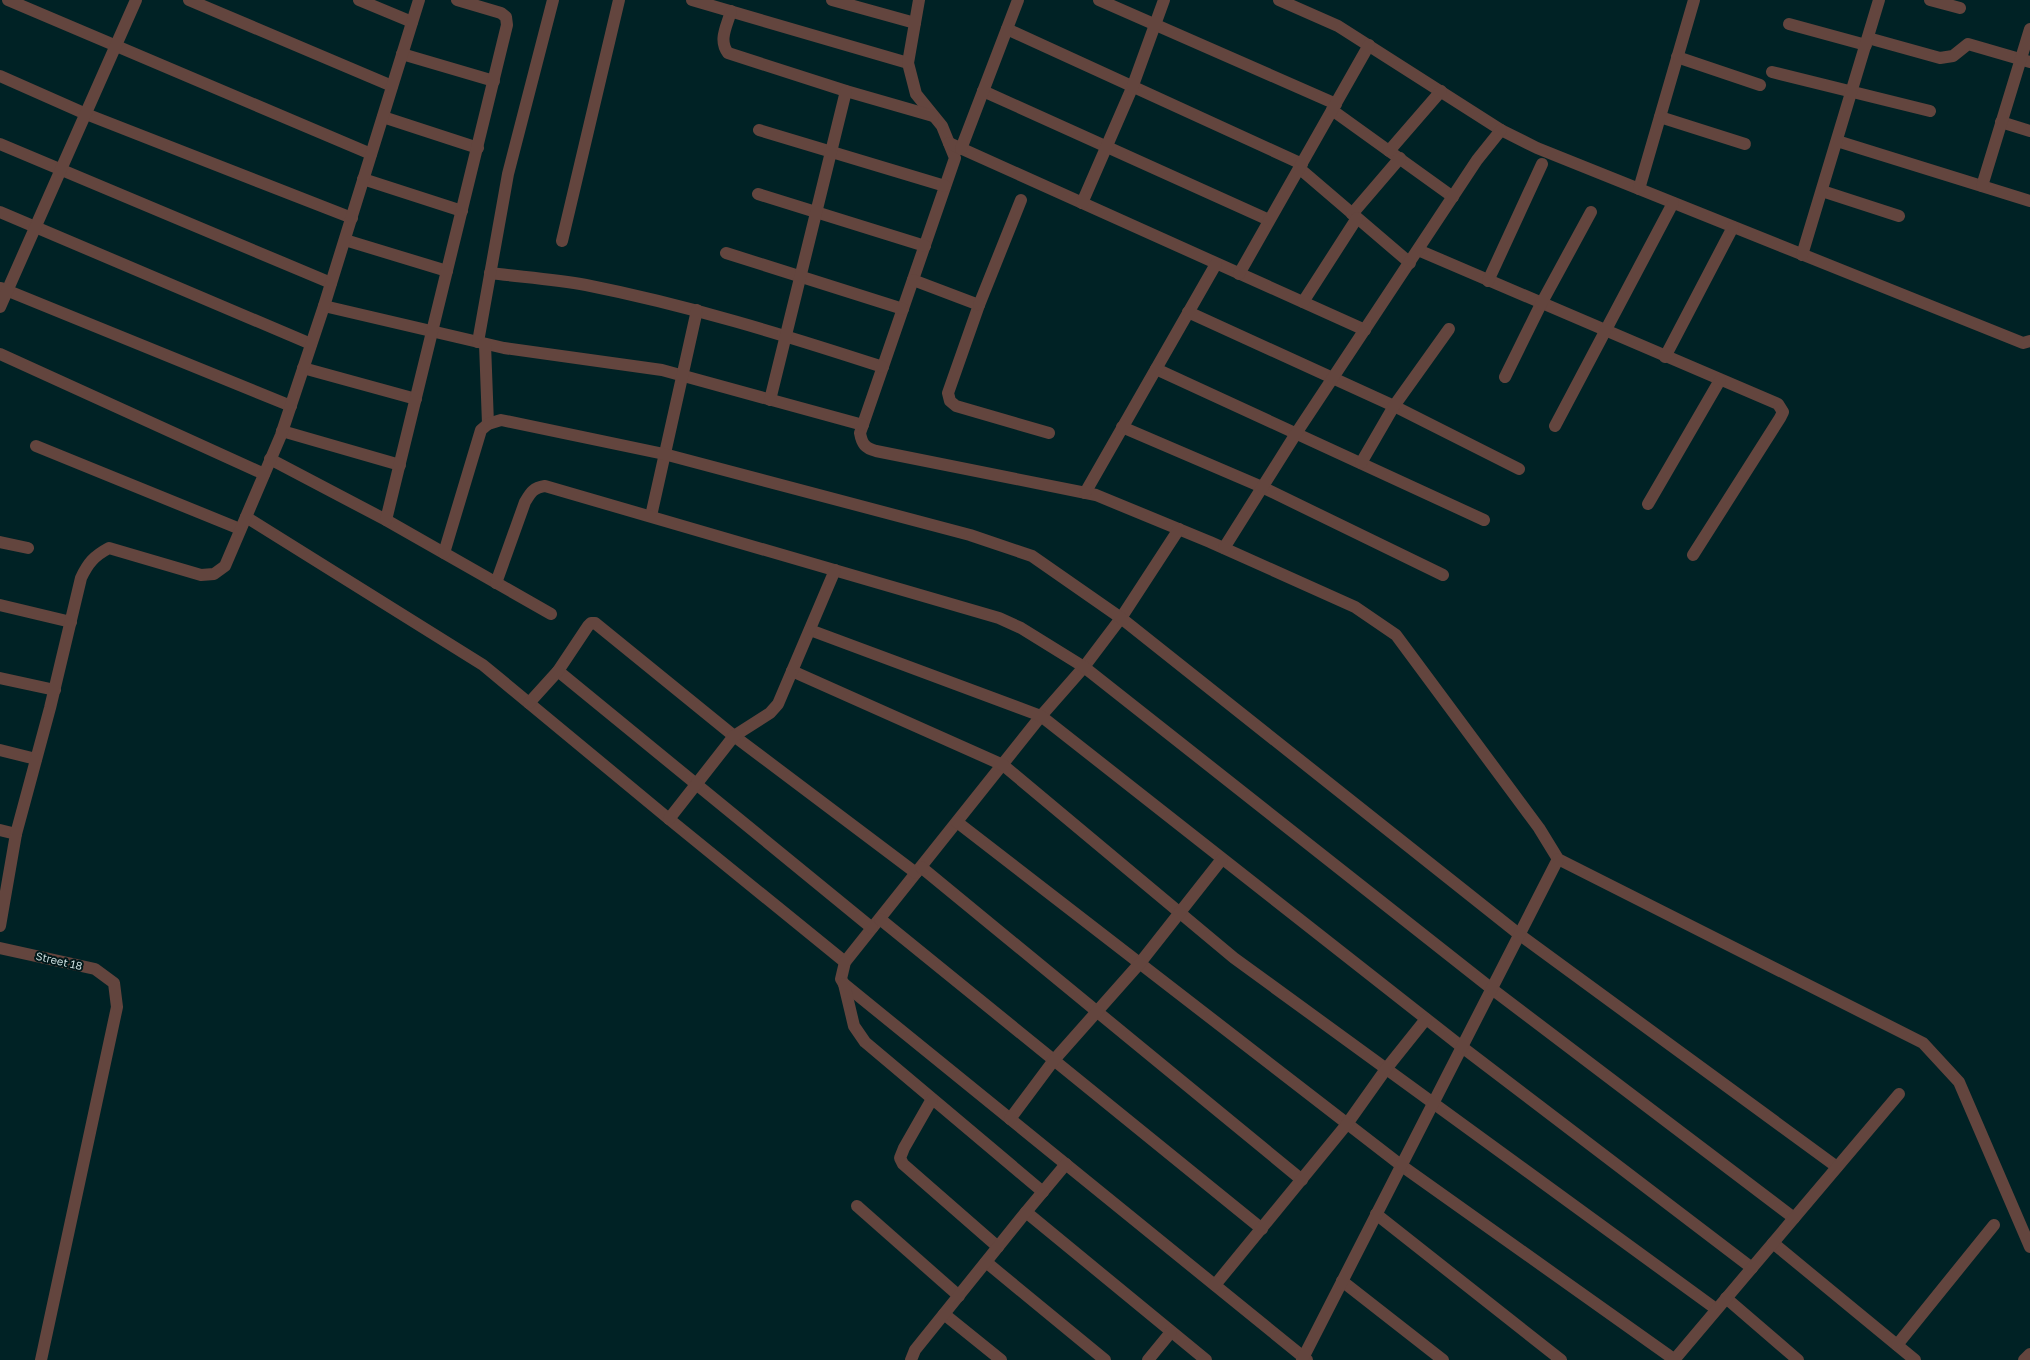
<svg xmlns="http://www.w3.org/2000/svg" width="2030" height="1360" font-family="'Golos Text',sans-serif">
	<rect width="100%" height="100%" fill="#002225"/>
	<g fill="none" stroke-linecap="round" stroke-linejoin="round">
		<g stroke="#63453e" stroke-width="12">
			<path d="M8 0 371 154"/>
			<path d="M189 0 392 86"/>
			<path d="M359 0 412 22"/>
			<path d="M692 0 908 63"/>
			<path d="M832 0 915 23"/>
			<path d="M919 0 908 63 916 94 942 126 955 158 860 433C862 444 865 448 876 451L1096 495 1210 542 1355 607 1396 635 1539 828 1558 859 1923 1043 1959 1082 2030 1247"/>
			<path d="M1099 0 1336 104"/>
			<path d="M1279 0 1338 26 1501 130 1537 148 2023 343 2030 341"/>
			<path d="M1930 0 1960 8"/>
			<path d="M731 11C727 26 718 40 728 53L846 91 933 116"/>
			<path d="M1789 24 1866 45"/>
			<path d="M1007 29 1302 164"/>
			<path d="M1868 38 1940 58 1953 56 1968 44 2030 62"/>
			<path d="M402 54 494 81"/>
			<path d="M1677 57 1760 85"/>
			<path d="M1772 72 1930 111"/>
			<path d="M0 76 86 114 352 218"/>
			<path d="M983 91 1269 220"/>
			<path d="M1332 110 1453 197"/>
			<path d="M383 117 478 148"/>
			<path d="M1660 117 1745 144"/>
			<path d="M2001 122 2030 131"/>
			<path d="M759 130 945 186"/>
			<path d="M1837 141 2030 201"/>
			<path d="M949 143 1365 330"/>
			<path d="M0 144 331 283"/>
			<path d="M961 149 1018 0"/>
			<path d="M1389 151 1441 91"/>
			<path d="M1299 168 1410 263"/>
			<path d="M363 179 462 211"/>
			<path d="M1982 186 2030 29"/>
			<path d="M1639 189 1694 0"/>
			<path d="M1822 191 1899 216"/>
			<path d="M758 194 925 246"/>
			<path d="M1082 203 1132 88 1164 0"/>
			<path d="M0 212 311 344"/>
			<path d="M1352 214 1400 158"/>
			<path d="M345 240 447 271"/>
			<path d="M562 241 619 0"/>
			<path d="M1418 250 1778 404 1783 412 1780 418 1693 555"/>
			<path d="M726 253 903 309"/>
			<path d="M1802 255 1879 0"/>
			<path d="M490 273C521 277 554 279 586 285 687 305 785 335 883 367"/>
			<path d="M1239 274 1369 45"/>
			<path d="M913 280 979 305 948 393 950 401 956 406 1049 433"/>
			<path d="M1488 281 1542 164"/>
			<path d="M1 288 291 406"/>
			<path d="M1303 302 1357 218"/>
			<path d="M979 305 1021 200"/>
			<path d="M324 306 504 348 662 370 863 425"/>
			<path d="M0 307 136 0"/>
			<path d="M1188 312 1394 406 1519 469"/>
			<path d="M478 342 508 174 553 0"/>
			<path d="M485 344 488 424"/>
			<path d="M0 354 264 474"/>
			<path d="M1665 357 1733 227"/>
			<path d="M303 368 416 399"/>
			<path d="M1156 369 1484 520"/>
			<path d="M1505 377 1541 304 1591 212"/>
			<path d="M770 400 846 91"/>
			<path d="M1555 426 1673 203"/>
			<path d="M1122 427 1262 487 1443 575"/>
			<path d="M282 431 400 465"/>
			<path d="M36 446 240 529"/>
			<path d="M270 459 386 520 551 614"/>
			<path d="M1361 463 1394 406 1449 329"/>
			<path d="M1085 493 1216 264"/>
			<path d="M1648 504 1720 380"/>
			<path d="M651 516 697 310"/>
			<path d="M246 517 483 665 669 819 845 962"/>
			<path d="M386 520 507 25 506 17 501 13 457 0"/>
			<path d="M1179 529 1121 618 1084 667 1041 716 845 962 841 979 844 984 1307 1360"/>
			<path d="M0 542 28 548"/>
			<path d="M1224 548 1297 432 1477 160 1501 130"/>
			<path d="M444 553 481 430 488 424 501 420 664 454 970 535 1032 556 1121 618 1520 935 1837 1167"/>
			<path d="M496 583 525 502C531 492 533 488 545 486L999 618 1021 628 1084 667 1492 989 1794 1218"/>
			<path d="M0 605 71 622"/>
			<path d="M810 630 1041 716 1462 1047 1752 1268"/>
			<path d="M558 671 872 928"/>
			<path d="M792 671 1003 765 1234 958 1716 1309"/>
			<path d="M0 678 55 690"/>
			<path d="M529 703 558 671 588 626 591 623H595L734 736 916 873"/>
			<path d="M0 750 36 759"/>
			<path d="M669 819 734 736 770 713 778 704 835 570"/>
			<path d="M957 822 1402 1166 1675 1360"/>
			<path d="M0 830 16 834"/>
			<path d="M921 867 1302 1180"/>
			<path d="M880 919 1262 1229"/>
			<path d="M0 926 16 834 50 708 81 578C88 563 94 556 109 548L201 575 214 574 225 566 281 435 324 306 419 0"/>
			<path d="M0 948 95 969 114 983 117 1007 41 1360"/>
			<path d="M844 984 854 1026 865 1042 1043 1192"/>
			<path d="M932 1099 904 1148 900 1158 903 1164 998 1247"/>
			<path d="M1010 1119 1054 1060 1140 963 1222 859"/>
			<path d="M857 1206 959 1296"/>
			<path d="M1026 1212 1206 1360"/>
			<path d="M1376 1214 1561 1360"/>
			<path d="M1773 1243 1915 1360"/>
			<path d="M986 1262 1105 1360"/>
			<path d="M1342 1281 1443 1360"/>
			<path d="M1215 1285 1347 1124 1386 1069 1426 1019"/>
			<path d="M1726 1298 1798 1360"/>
			<path d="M944 1314 1001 1360"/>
			<path d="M1897 1345 1994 1225"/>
			<path d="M911 1360 915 1350 1026 1212 1066 1164"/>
			<path d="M1148 1360 1171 1332"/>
			<path d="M1302 1360 1558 859"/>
			<path d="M1674 1360 1899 1094"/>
			<path d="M2024 1360 2030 1354"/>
		</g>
	</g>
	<g text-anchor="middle" stroke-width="4" stroke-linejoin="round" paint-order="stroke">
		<g font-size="11" fill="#c9dcdd" stroke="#00181a">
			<text transform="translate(59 961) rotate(13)" y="4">Street 18</text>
		</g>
	</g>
</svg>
